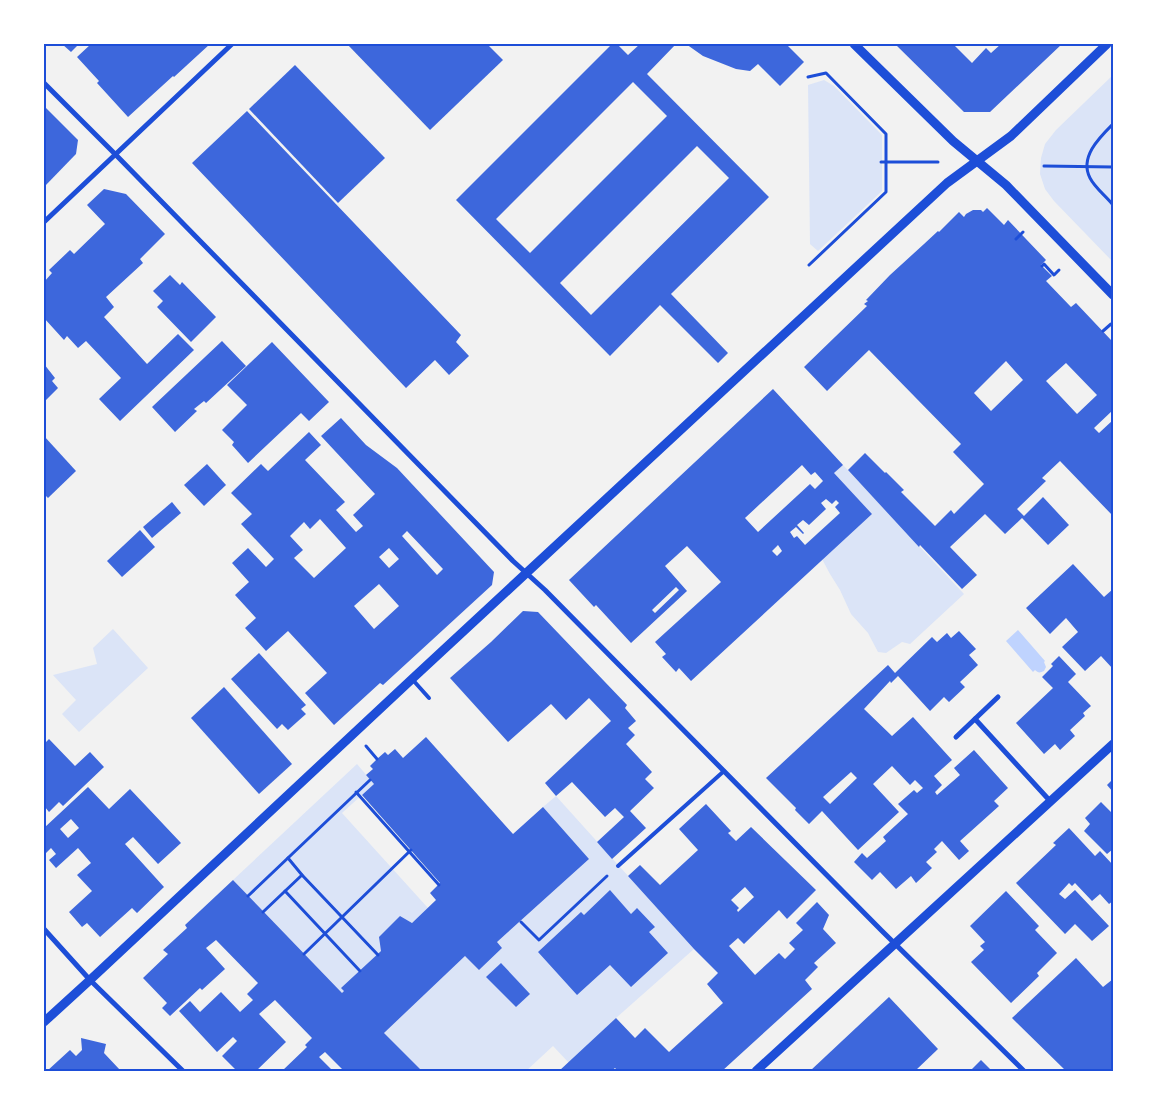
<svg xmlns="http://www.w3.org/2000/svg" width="1157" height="1115" font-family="'Golos Text',sans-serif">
	<rect width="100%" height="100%" fill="#f2f2f2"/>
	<g fill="#dbe4f7">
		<path d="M1113 75V262L1054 201 1045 189 1040 174 1041 158 1045 144 1056 130Z"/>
		<path d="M824 80 834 86 882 135V191L818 251 810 244 808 85Z"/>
		<path d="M843 465 964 594 910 644 902 642 886 653 878 652 868 633 851 614 840 590 830 574 822 559 872 514 834 473Z"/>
		<path d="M113 629 148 668 79 732 62 714 76 700 53 675 97 664 93 648Z"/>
		<path d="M357 764 374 784 342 813 428 908 412 923 400 916 381 951 342 993 233 880Z"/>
		<path d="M556 796 694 949 616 1018 569 1063 553 1046 526 1071H422L384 1033 465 956 479 970 502 948 497 942 589 859 543 807Z"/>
	</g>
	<path fill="#bfd3fe" d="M1018 630 1045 661 1044 662 1046 667 1044 671C1040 673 1038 673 1035 670L1033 672 1006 641Z"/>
	<g fill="#3d67dc" fill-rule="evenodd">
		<path d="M62 44H79L71 52Z"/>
		<path d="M91 44H210L174 77 173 76 128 117 97 83 99 81 77 57Z"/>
		<path d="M347 44H487L503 60 430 130Z"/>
		<path d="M612 44H617L628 55 640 44H676L647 74 769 197 671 294 728 353 718 363 660 305 610 356 456 200ZM633 82 667 116 530 253 496 219ZM697 146 729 178 591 315 560 283Z"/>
		<path d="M686 44H786L804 62 780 86 758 64 750 71 736 69 703 56Z"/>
		<path d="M895 44H953L972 63 986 48 991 53 1001 44H1062L990 112H964Z"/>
		<path d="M295 65 385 158 338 203 249 109Z"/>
		<path d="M44 106 78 140 76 154 44 187Z"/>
		<path d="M247 111 461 335 456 342 469 356 449 375 435 360 406 388 192 163Z"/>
		<path d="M104 189 126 194 165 234 140 259 143 263 106 297 114 307 104 317 147 364 178 334 194 350 120 421 99 399 121 378 86 341 78 348 67 336 64 340 44 318V313L45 311 44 310V282L52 273 49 270 70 250 74 254 105 224 87 205Z"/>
		<path d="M987 208 1004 225 1008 220 1046 260 1041 265 1052 276 1046 281 1071 307 1076 303 1111 340 1113 338V410L1094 428 1099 433 1113 420V516L1060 461 1042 478 1046 481 1017 509 1024 516 1043 497 1069 525 1048 545 1022 518 1005 534 985 514 950 547 977 575 962 589 920 545 919 547 848 470 865 453 885 473 886 472 904 490 901 492 935 526 951 510 954 514 984 484 953 452 961 444 869 350 827 391 804 367 867 306 864 304 868 301 866 300 890 275 924 244 938 231 939 232 959 212 964 217 966 214 973 210H981L983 212ZM1006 361 1023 380 991 411 974 393ZM1066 363 1097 395 1077 414 1046 381Z"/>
		<path d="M170 275 180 285 182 282 216 317 191 342 157 307 163 301 153 291Z"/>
		<path d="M222 341 246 366 206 403 204 401 194 409 197 411 175 432 152 407Z"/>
		<path d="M272 342 329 402 309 421 301 413 248 463 232 445 234 442 222 430 247 405 227 385Z"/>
		<path d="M44 364 55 378 52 381 58 388 44 402Z"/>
		<path d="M773 389 843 465 834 473 872 514 691 681 679 668 676 672 662 657 666 654 655 642 721 582 687 546 665 566 687 591 631 643 596 605 594 607 569 580ZM802 465 811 475 815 472 823 481 815 489 810 484 758 532 745 518ZM826 499 832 504 836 500 839 503 835 507 840 513 805 545 797 536 794 538 790 532 796 527 803 534 804 533 797 525 803 520 809 525 826 509 821 503ZM778 545 782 551 777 556 772 551ZM676 587 679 590 655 613 652 610Z"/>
		<path d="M341 418 366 445 397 468 494 572 492 585 383 685 380 683 334 725 305 693 327 673 288 631 266 651 245 628 256 618 235 595 249 582 232 563 248 548 266 567 274 559 241 524 252 514 231 493 261 464 268 471 309 432 321 445 305 460 345 502 336 510 356 532 363 526 353 515 375 494 321 436ZM320 519 346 548 314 578 294 558 303 550 290 536 304 522 310 529ZM407 531 443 569 437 575 402 536ZM389 548 399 559 389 568 379 557ZM379 584 399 606 374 629 354 606Z"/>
		<path d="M44 436 76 471 48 498 44 494Z"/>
		<path d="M207 464 226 485 204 506 184 485Z"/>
		<path d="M172 502 181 513 152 538 143 527Z"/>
		<path d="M140 530 155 547 122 577 107 561Z"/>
		<path d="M1073 564 1104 597 1113 589V669L1101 656 1085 671 1062 647 1078 632 1066 618 1050 634 1026 608Z"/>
		<path d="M523 611 538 612 627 705 625 708 636 721 628 728 635 735 626 744 652 772 645 779 654 788 630 811 646 828 612 859 597 842 624 817 615 808 605 817 572 782 556 796 545 783 611 721 589 698 566 720 551 704 508 742 450 678 491 642Z"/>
		<path d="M959 631 976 649 969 655 978 665 960 682 965 687 949 702 944 697 930 711 898 676 891 683 890 681 864 709 892 736 913 717 952 760 934 776 942 785 935 792 937 795 960 775 954 768 974 750 1008 788 994 801 999 806 960 841 969 851 959 860 942 841 934 849 937 852 926 862 932 868 916 883 911 876 896 889 880 872 872 880 854 862 862 853 867 858 886 841 883 837 908 814 898 804 914 790 917 793 923 788 915 780 910 785 892 766 873 784 899 812 858 850 822 811 809 824 795 810 796 808 766 778 888 665 895 673 932 637 937 642 947 633 951 638ZM851 772 857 778 830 804 823 797Z"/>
		<path d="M259 653 306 705 301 709 306 714 288 730 282 724 277 729 231 679Z"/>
		<path d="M1059 656 1076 674 1068 682 1091 706 1083 713 1085 716 1070 730 1075 736 1060 750 1055 744 1044 754 1016 723 1053 688 1042 677 1053 666 1051 664Z"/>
		<path d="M224 687 292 764 259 794 191 718Z"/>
		<path d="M426 737 513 834 543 807 589 859 497 942 502 948 479 970 465 956 384 1033 422 1071H344L325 1052 319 1057 333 1071H282L307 1047 305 1045 312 1038 275 1000 259 1014 286 1042 256 1071H237L222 1056 237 1041 233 1037 217 1052 179 1011 190 1001 200 1012 221 992 240 1012 253 1000 247 994 258 983 216 940 206 948 225 969 202 990 200 988 170 1016 162 1008 167 1003 143 978 168 954 163 950 187 928 185 925 233 880 342 993 344 991 341 988 381 951 379 937 400 916 412 923 436 900 430 893 440 883 362 795 374 784 366 775 373 769 370 766 377 759 385 752 388 755 395 749 403 758Z"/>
		<path d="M49 739 75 766 90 752 104 767 63 806 59 802 49 812 45 807 44 808V744Z"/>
		<path d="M1113 779V792L1107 785Z"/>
		<path d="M88 787 109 809 130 789 181 843 158 864 133 837 125 844 164 887 137 913 132 908 100 937 87 923 82 927 69 912 92 891 77 875 91 863 78 848 56 868 49 860 56 854 51 848 44 855V828ZM71 819 79 828 68 838 60 829Z"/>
		<path d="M1101 802 1113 814V849L1107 854 1084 831 1090 824 1085 818Z"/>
		<path d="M706 804 731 831 728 833 736 841 751 827 816 890 787 919 779 910 744 944 738 938 729 946 755 975 779 953 785 959 795 949 789 943 803 930 796 923 817 902 829 915 823 929 836 943 814 963 818 967 805 980 812 989 722 1071H618L615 1068 611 1071H559L616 1018 635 1038 645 1028 669 1052 723 1003 707 984 718 973 694 949 628 876 640 865 660 885 698 850 679 829ZM745 887 754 897 738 912 737 910 739 908 731 900Z"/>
		<path d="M1069 828 1095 856 1100 851 1113 865V901L1109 904 1100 894 1092 901 1075 883 1072 886 1069 883 1059 894 1065 899 1075 890 1109 926 1092 941 1075 924 1065 934 1016 883 1056 845 1053 843Z"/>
		<path d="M610 890 631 914 637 908 655 927 649 932 668 953 631 987 610 965 577 995 538 952 581 912 584 915Z"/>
		<path d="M1006 891 1039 926 1035 930 1057 953 1037 973 1039 976 1011 1003 971 962 984 950 980 946 985 942 970 926Z"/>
		<path d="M1076 958 1103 987 1113 979V1071H1066L1012 1018Z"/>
		<path d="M501 963 530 994 516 1007 486 977Z"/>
		<path d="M889 997 938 1049 915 1071H810Z"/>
		<path d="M81 1038 106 1044 104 1053 120 1070 47 1071 70 1050 76 1056 82 1050Z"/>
		<path d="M981 1060 992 1071H970Z"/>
	</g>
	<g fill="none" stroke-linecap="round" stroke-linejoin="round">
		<g stroke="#1d4ed8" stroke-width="3">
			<path d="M808 77 826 73 886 134V192L809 265"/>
			<path d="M1113 124C1100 137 1079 157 1090 178 1095 188 1106 196 1113 205"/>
			<path d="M881 162H938"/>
			<path d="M1044 166 1113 167"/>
			<path d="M1016 239 1023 232"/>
			<path d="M1042 266 1044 264 1054 275 1059 270"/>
			<path d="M1103 331 1111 324"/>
			<path d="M366 746 377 759"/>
			<path d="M356 792 439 885"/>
			<path d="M288 858 302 875 378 955"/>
			<path d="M285 891 360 971"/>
			<path d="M248 896 370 780"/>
			<path d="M263 912 302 875"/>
			<path d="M521 922 539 940 607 876"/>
			<path d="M304 954 411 850"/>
		</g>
		<g stroke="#1d4ed8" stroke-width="4">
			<path d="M412 679 429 698"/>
			<path d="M618 866 724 771"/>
		</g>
		<g stroke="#1d4ed8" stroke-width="5">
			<path d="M44 83 116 155 513 561 545 590 882 931 1024 1071"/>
			<path d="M44 222 232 44"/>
			<path d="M975 719 1051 802"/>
			<path d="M956 737 998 697"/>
			<path d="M44 929 90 980 183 1071"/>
		</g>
		<g stroke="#1d4ed8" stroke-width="9">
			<path d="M854 44 953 141 1006 185 1113 295"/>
			<path d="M44 1022 90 980 412 679 947 183 1011 136 1107 44"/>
			<path d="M756 1071 1113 744"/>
		</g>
	</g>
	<rect width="1157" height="1115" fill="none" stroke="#ffffff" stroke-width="90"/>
	<rect x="45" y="45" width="1067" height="1025" fill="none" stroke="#1d4ed8" stroke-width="2"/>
</svg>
